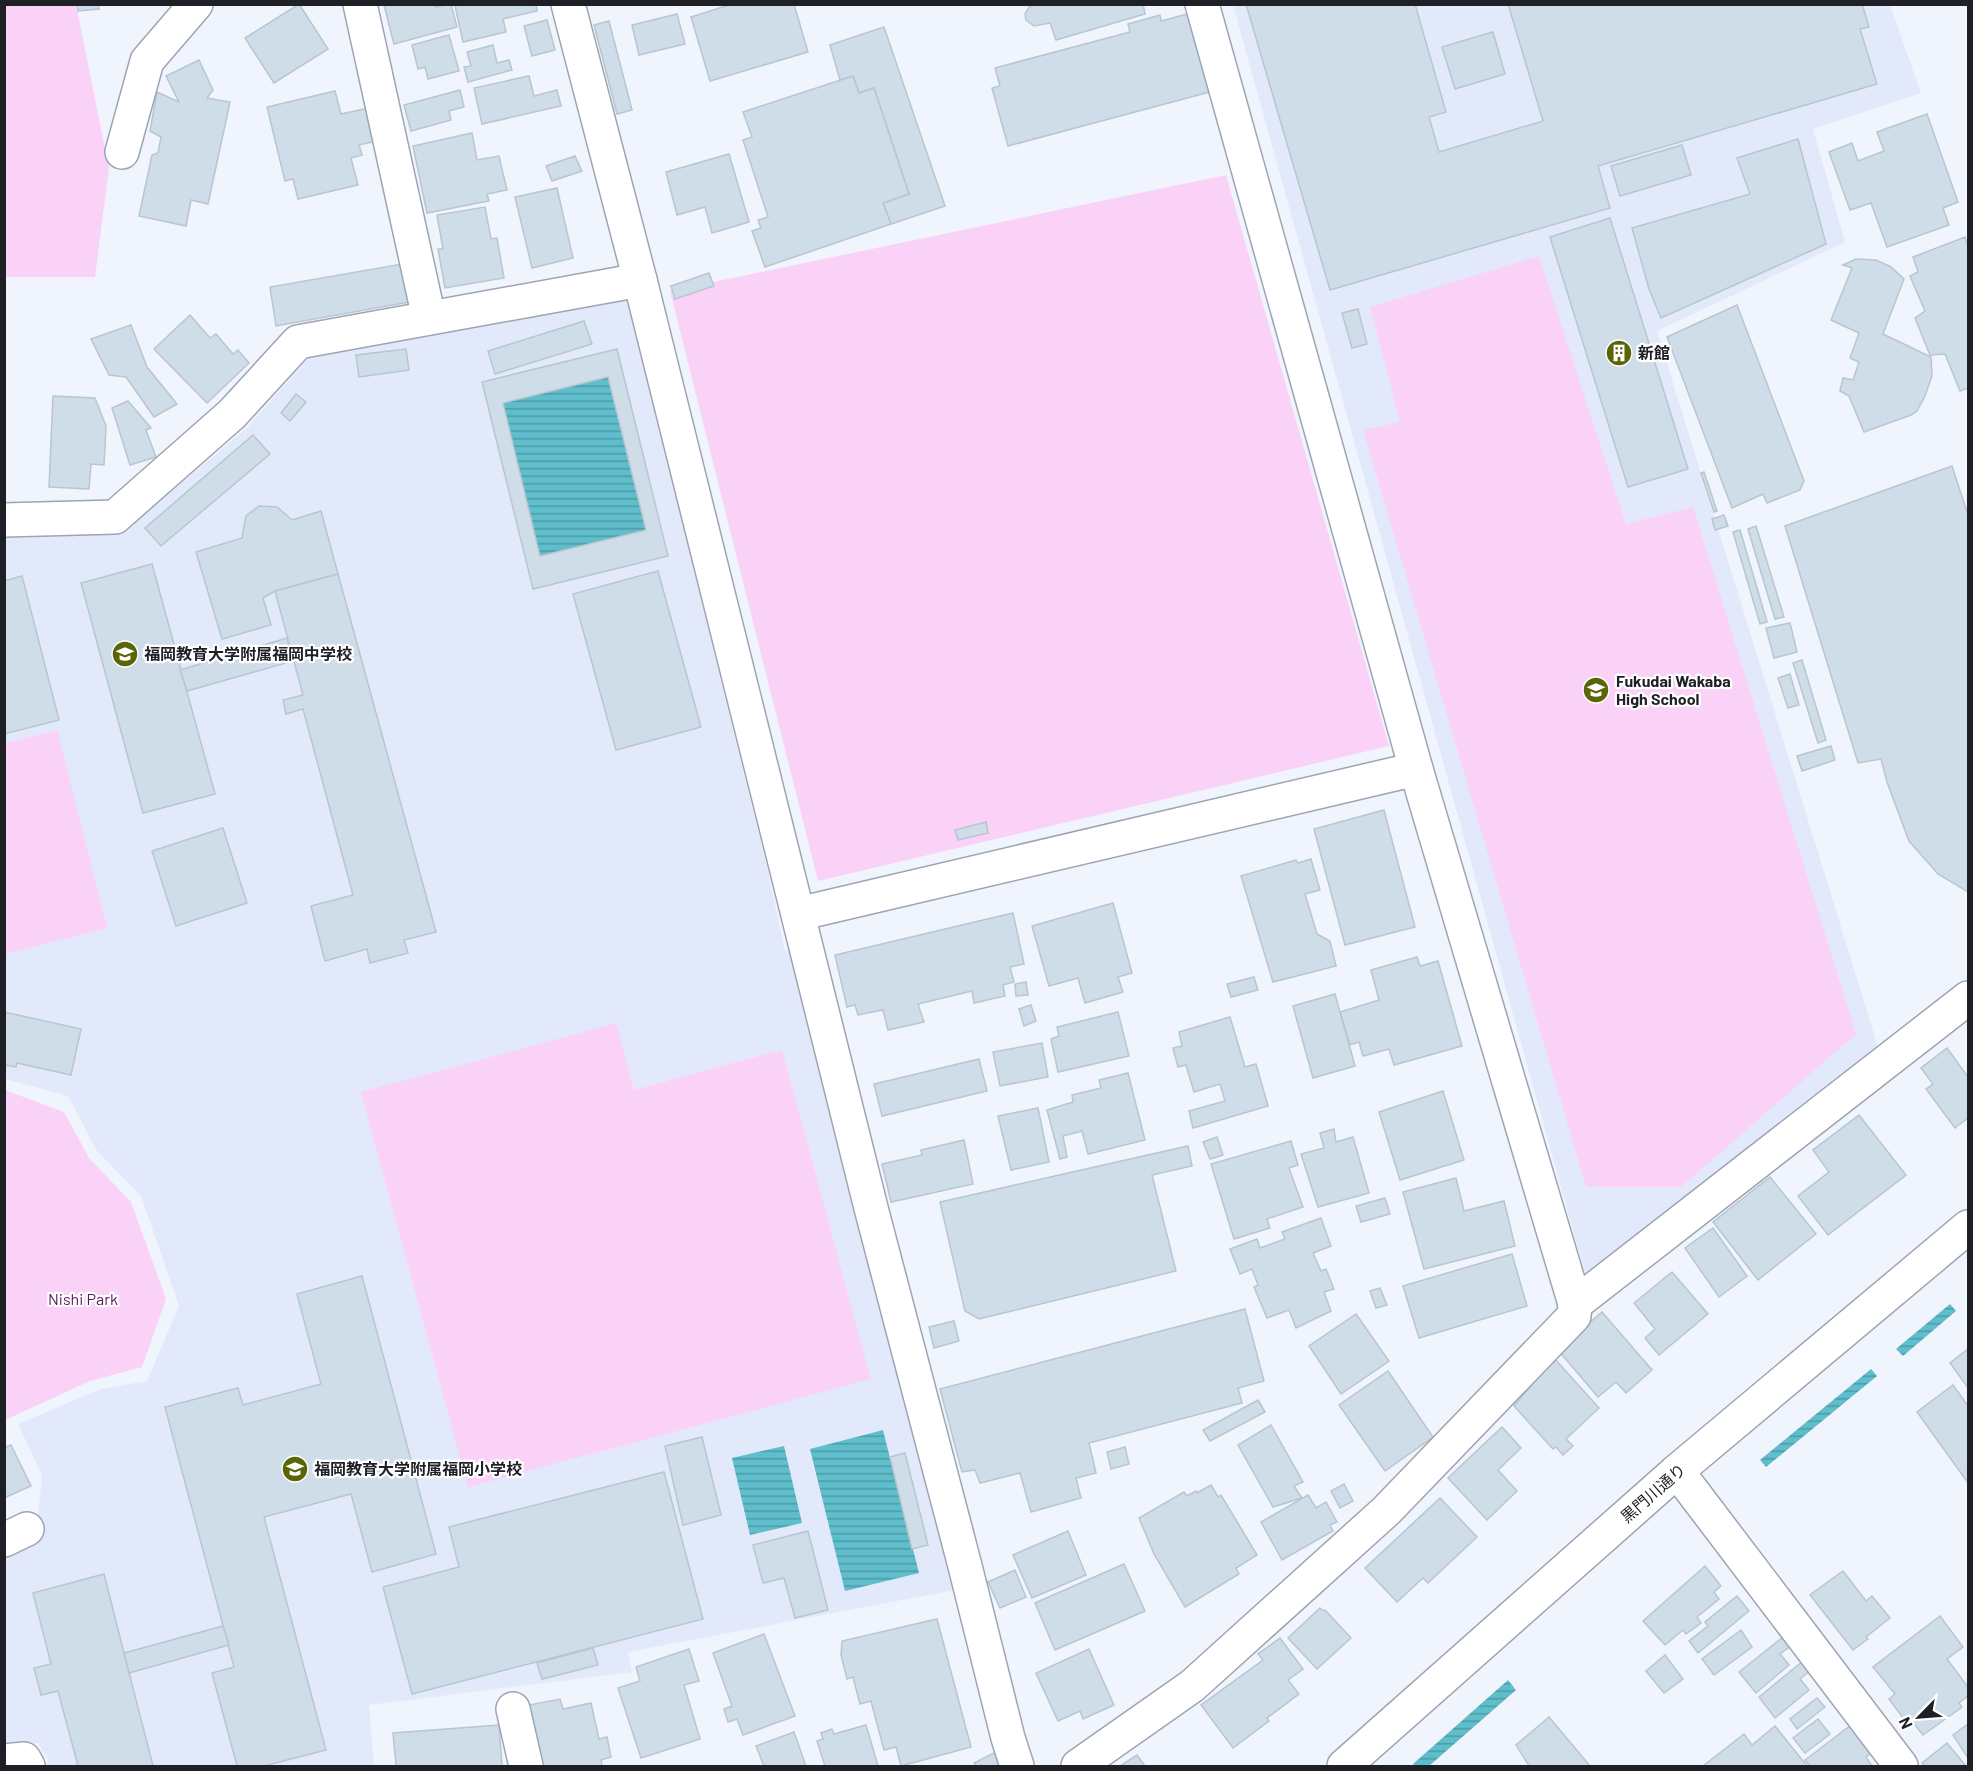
<svg xmlns="http://www.w3.org/2000/svg" width="1973" height="1771" font-family="Barlow,'Noto Sans JP',sans-serif">
	<defs>
		<pattern id="water-rules" width="6" height="5" patternUnits="userSpaceOnUse" patternTransform="scale(1.5)"><rect width="6" height="5" fill="#5fbecc"/><path d="M0 2.5h6" fill="none" stroke="#4e9aa5"/></pattern>
	</defs>
	<rect width="100%" height="100%" fill="#f0f4fd"/>
	<g fill="#e2e9fb">
		<path d="M1233 5H1890L1921 93 1813 129 1845 242 1657 331 1879 1050 1592 1275 1584 1270Z"/>
		<path d="M627 300 768 872 785 951 790 950 955 1590 628 1652 632 1672 369 1705 374 1766H46L48 1760 38 1743 5 1750 4 1552 36 1537 42 1475 18 1424 101 1389 147 1381 179 1306 141 1196 97 1151 68 1096 5 1079V530L48 523 121 534 247 428 310 356Z"/>
	</g>
	<g fill="#fad2f7">
		<path d="M4 5H76L109 168 95 277H5Z"/>
		<path d="M1226 175 1389 746 818 881 670 291Z"/>
		<path d="M1539 256 1626 524 1693 507 1856 1034 1681 1187H1586L1363 430 1400 422 1370 307Z"/>
		<path d="M57 730 107 928 5 954V743Z"/>
		<path d="M616 1023 634 1090 782 1050 871 1379 468 1487 361 1092Z"/>
		<path d="M5 1090 64 1112 89 1158 131 1202 166 1299 142 1367 90 1381 5 1420Z"/>
	</g>
	<g fill="url(#water-rules)">
		<path d="M608 377 646 530 540 556 503 403Z"/>
		<path d="M1950 1304 1956 1311 1903 1356 1896 1349Z"/>
		<path d="M1871 1369 1877 1376 1766 1467 1760 1460Z"/>
		<path d="M883 1430 919 1573 845 1591 810 1449Z"/>
		<path d="M784 1446 802 1523 750 1535 732 1458Z"/>
		<path d="M1508 1680 1516 1690 1429 1766H1415L1413 1764Z"/>
	</g>
	<g fill="#cedde8" stroke="#b7c6d0" stroke-width="1.5" fill-rule="evenodd">
		<path d="M77 4H98L99 9 78 11Z"/>
		<path d="M299 4 328 49 274 83 245 38Z"/>
		<path d="M436 4V7L451 4 457 27 394 44 384 5Z"/>
		<path d="M462 4H536L537 11 503 19 506 32 463 42 455 6Z"/>
		<path d="M732 4H794L808 52 710 81 691 17Z"/>
		<path d="M1034 4H1143L1145 14 1056 40 1050 23 1034 26 1026 20 1025 14 1029 7Z"/>
		<path d="M1246 4H1415L1446 112 1429 117 1439 152 1543 121 1508 4H1862L1869 27 1860 29 1877 84 1598 166 1610 208 1330 290Z"/>
		<path d="M1195 12 1221 89 1008 146 992 88 1000 86 995 68 1130 32 1128 24 1160 15 1161 21Z"/>
		<path d="M677 14 685 44 639 55 632 25Z"/>
		<path d="M547 20 555 50 532 56 524 26Z"/>
		<path d="M609 21 632 110 617 114 594 25Z"/>
		<path d="M884 27 945 206 891 224 883 203 909 194 874 88 859 93 853 76 840 80 830 45Z"/>
		<path d="M1493 32 1505 74 1455 89 1442 47Z"/>
		<path d="M449 35 459 71 428 79 425 67 418 69 412 45Z"/>
		<path d="M493 45 497 63 509 60 512 70 468 82 464 67 471 66 467 52Z"/>
		<path d="M199 60 213 90 207 98 230 102 208 204 191 200 186 226 139 216 152 155 158 153 161 137 150 131 157 92 179 102 166 76Z"/>
		<path d="M529 76 534 96 557 90 561 106 482 124 474 88Z"/>
		<path d="M853 76 859 93 874 88 909 194 883 203 891 224 765 267 752 231 761 228 758 220 768 217 743 140 752 137 743 112Z"/>
		<path d="M460 90 464 107 449 111 451 120 411 131 404 105Z"/>
		<path d="M335 91 341 114 374 107 381 140 359 145 362 155 351 158 358 185 298 199 293 179 285 181 267 107Z"/>
		<path d="M1927 114 1958 202 1943 208 1949 225 1887 247 1871 203 1850 210 1829 152 1852 143 1858 161 1884 151 1877 132Z"/>
		<path d="M472 133 477 160 499 156 507 190 487 194 489 201 427 213 413 146Z"/>
		<path d="M1798 139 1826 244 1661 318 1649 289 1632 228 1750 194 1737 158Z"/>
		<path d="M1682 145 1691 175 1620 196 1611 166Z"/>
		<path d="M729 154 749 222 712 233 705 207 677 215 666 172Z"/>
		<path d="M575 156 582 171 552 181 546 166Z"/>
		<path d="M557 188 573 258 532 268 515 197Z"/>
		<path d="M485 207 491 239 497 238 504 278 445 288 438 249H443L437 215Z"/>
		<path d="M1610 218 1688 469 1628 487 1550 237Z"/>
		<path d="M1965 237 1968 247V388L1960 391 1945 354 1930 355 1915 318 1925 311 1910 276 1918 272 1913 257Z"/>
		<path d="M1856 259 1876 260 1891 267 1904 279 1883 334 1931 357 1932 376 1925 396 1917 411 1911 415 1864 432 1849 396 1840 391 1843 378 1853 380 1859 362 1850 358 1859 333 1831 320 1852 268 1843 265Z"/>
		<path d="M402 264 410 302 276 326 270 287Z"/>
		<path d="M709 273 714 286 675 299 671 286Z"/>
		<path d="M1737 305 1804 481 1800 490 1767 503 1763 494 1732 508 1667 337Z"/>
		<path d="M1358 309 1367 344 1352 348 1342 313Z"/>
		<path d="M190 315 210 338 216 334 233 354 238 350 249 363 207 403 154 349Z"/>
		<path d="M584 321 592 344 495 374 488 351Z"/>
		<path d="M131 325 147 367 177 404 154 417 126 377 109 375 91 339Z"/>
		<path d="M406 349 409 370 359 377 356 355Z"/>
		<path d="M617 349 668 556 533 589 482 382ZM608 377 646 530 540 556 503 403Z"/>
		<path d="M296 394 306 402 290 421 281 413Z"/>
		<path d="M53 396 95 398 106 426 104 465 91 464 89 489 49 487Z"/>
		<path d="M128 401 151 428 146 430 156 457 130 465 112 408Z"/>
		<path d="M253 435 270 454 161 546 145 528Z"/>
		<path d="M1952 466 1968 515V892L1938 874 1909 841 1887 782 1881 759 1858 763 1785 526Z"/>
		<path d="M1704 472 1717 511 1714 512 1701 473Z"/>
		<path d="M259 506 277 507 292 520 321 511 338 574 275 591 263 598 271 625 222 639 196 552 242 538 246 516Z"/>
		<path d="M1724 515 1728 526 1715 530 1712 519Z"/>
		<path d="M1756 526 1784 617 1775 619 1748 529Z"/>
		<path d="M1740 530 1767 622 1760 624 1733 532Z"/>
		<path d="M152 564 215 794 143 813 81 583Z"/>
		<path d="M658 571 701 727 616 750 573 594Z"/>
		<path d="M338 574 436 932 404 940 408 953 370 963 367 949 325 961 311 906 353 895 303 709 286 714 283 700 303 695 275 591Z"/>
		<path d="M22 576 59 720 4 734V581Z"/>
		<path d="M1790 623 1797 652 1774 658 1766 628Z"/>
		<path d="M287 638 293 661 187 691 180 670Z"/>
		<path d="M1802 660 1826 740 1818 743 1793 663Z"/>
		<path d="M1790 674 1799 705 1788 708 1778 678Z"/>
		<path d="M1831 746 1835 760 1802 771 1797 756Z"/>
		<path d="M1384 810 1415 927 1345 945 1314 829Z"/>
		<path d="M986 822 988 833 958 840 955 830Z"/>
		<path d="M223 828 247 903 176 926 152 851Z"/>
		<path d="M1311 859 1320 890 1305 894 1317 934 1330 941 1336 966 1273 982 1241 876 1296 860 1298 863Z"/>
		<path d="M1113 903 1132 973 1118 977 1123 992 1085 1003 1078 978 1049 986 1032 926Z"/>
		<path d="M1013 913 1024 964 1010 967 1014 982 1003 985 1005 996 974 1003 972 991 918 1004 924 1022 888 1030 883 1010 858 1015 855 1005 847 1007 835 955Z"/>
		<path d="M1417 957 1420 966 1438 961 1462 1046 1394 1065 1389 1049 1363 1056 1359 1042 1350 1045 1340 1012 1379 1000 1371 970Z"/>
		<path d="M1254 977 1258 990 1231 997 1227 984Z"/>
		<path d="M1026 982 1028 995 1016 996 1015 984Z"/>
		<path d="M1335 994 1355 1066 1313 1078 1293 1006Z"/>
		<path d="M1031 1005 1036 1021 1024 1026 1019 1009Z"/>
		<path d="M4 1012 81 1029 71 1075 17 1063 16 1067 4 1065Z"/>
		<path d="M1118 1012 1129 1056 1058 1072 1051 1039 1059 1036 1057 1027Z"/>
		<path d="M1230 1017 1245 1067 1256 1064 1268 1106 1193 1128 1189 1111 1225 1101 1220 1084 1194 1092 1186 1065 1178 1067 1173 1048 1182 1046 1179 1032Z"/>
		<path d="M1042 1043 1048 1077 1000 1086 993 1052Z"/>
		<path d="M1947 1048 1968 1077V1118L1955 1128 1926 1089 1933 1084 1921 1068Z"/>
		<path d="M979 1059 987 1091 882 1116 874 1084Z"/>
		<path d="M1128 1073 1145 1140 1088 1154 1082 1131 1063 1136 1067 1157 1060 1159 1047 1110 1073 1102 1072 1095 1101 1088 1099 1080Z"/>
		<path d="M1443 1091 1464 1160 1400 1180 1379 1112Z"/>
		<path d="M1038 1108 1049 1162 1011 1170 998 1116Z"/>
		<path d="M1859 1115 1906 1175 1828 1235 1798 1196 1829 1172 1813 1150Z"/>
		<path d="M1334 1129 1336 1142 1353 1137 1369 1193 1318 1207 1301 1154 1324 1148 1320 1133Z"/>
		<path d="M1217 1137 1223 1155 1210 1159 1203 1142Z"/>
		<path d="M964 1140 973 1184 891 1202 882 1164 922 1155 921 1150Z"/>
		<path d="M1291 1141 1298 1165 1289 1168 1303 1207 1267 1219 1270 1228 1234 1239 1211 1164Z"/>
		<path d="M1188 1146 1192 1166 1152 1175 1176 1271 979 1319 965 1311 940 1202Z"/>
		<path d="M1770 1177 1816 1234 1758 1280 1713 1222Z"/>
		<path d="M1456 1178 1464 1211 1504 1201 1515 1246 1424 1269 1403 1192Z"/>
		<path d="M1385 1198 1390 1214 1361 1222 1356 1206Z"/>
		<path d="M1321 1218 1331 1246 1313 1253 1321 1271 1326 1269 1334 1289 1324 1292 1331 1311 1296 1328 1289 1310 1267 1318 1254 1287 1258 1285 1252 1269 1240 1274 1230 1249 1257 1239 1260 1248 1285 1239 1282 1232Z"/>
		<path d="M1713 1228 1747 1276 1719 1297 1685 1248Z"/>
		<path d="M1512 1254 1527 1306 1419 1338 1403 1286Z"/>
		<path d="M1672 1272 1708 1314 1659 1355 1645 1338 1655 1329 1634 1303Z"/>
		<path d="M362 1276 436 1554 372 1572 351 1494 264 1517 326 1750 264 1766H237L212 1673 234 1667 165 1407 238 1388 243 1405 321 1384 297 1294Z"/>
		<path d="M1380 1288 1387 1305 1376 1308 1370 1291Z"/>
		<path d="M1245 1309 1264 1381 1238 1388 1242 1403 1089 1443 1096 1473 1076 1478 1081 1498 1031 1512 1020 1473 980 1483 975 1470 962 1472 940 1389Z"/>
		<path d="M1602 1312 1652 1370 1626 1393 1616 1382 1598 1397 1558 1350Z"/>
		<path d="M1356 1314 1389 1361 1341 1394 1309 1346Z"/>
		<path d="M954 1321 959 1341 934 1348 929 1327Z"/>
		<path d="M1968 1349V1388L1950 1363Z"/>
		<path d="M1554 1358 1599 1408 1566 1439 1573 1446 1563 1455 1556 1447 1553 1449 1514 1406Z"/>
		<path d="M1388 1371 1433 1437 1385 1471 1339 1405Z"/>
		<path d="M1953 1385 1968 1406V1483L1917 1412Z"/>
		<path d="M1258 1400 1265 1412 1210 1441 1203 1430Z"/>
		<path d="M1271 1425 1303 1482 1294 1486 1302 1498 1273 1507 1238 1445Z"/>
		<path d="M1502 1427 1521 1448 1498 1470 1517 1491 1487 1520 1448 1478Z"/>
		<path d="M702 1437 721 1515 683 1525 665 1446Z"/>
		<path d="M11 1445 31 1486 4 1498V1448Z"/>
		<path d="M1125 1447 1129 1464 1111 1469 1107 1452Z"/>
		<path d="M905 1453 928 1545 912 1549 890 1457Z"/>
		<path d="M664 1472 703 1619 412 1694 383 1587 459 1567 449 1527Z"/>
		<path d="M1344 1484 1353 1501 1340 1508 1331 1491Z"/>
		<path d="M1211 1485 1218 1497 1221 1495 1257 1555 1236 1568 1239 1574 1185 1607 1154 1554 1139 1518 1184 1492 1187 1496 1196 1491 1197 1493Z"/>
		<path d="M1308 1495 1316 1508 1326 1502 1337 1522 1330 1525 1333 1531 1282 1560 1261 1522Z"/>
		<path d="M1440 1498 1477 1537 1428 1583 1423 1578 1397 1602 1365 1568Z"/>
		<path d="M808 1531 828 1610 795 1618 784 1578 763 1583 753 1545Z"/>
		<path d="M1068 1531 1086 1575 1032 1598 1013 1555Z"/>
		<path d="M1124 1564 1145 1611 1055 1650 1035 1603Z"/>
		<path d="M1705 1566 1721 1586 1714 1592 1719 1599 1697 1617 1701 1623 1686 1634 1683 1630 1665 1645 1643 1621Z"/>
		<path d="M1015 1570 1026 1597 1000 1608 988 1582Z"/>
		<path d="M1843 1571 1866 1601 1872 1596 1890 1618 1866 1637 1868 1639 1853 1650 1810 1595Z"/>
		<path d="M104 1574 124 1653 153 1766H78L58 1691 41 1695 34 1668 51 1664 33 1593Z"/>
		<path d="M1737 1596 1749 1611 1698 1653 1689 1641 1708 1626 1705 1622Z"/>
		<path d="M1320 1608 1324 1611 1325 1610 1351 1638 1317 1669 1288 1638Z"/>
		<path d="M1940 1616 1963 1647 1947 1659 1968 1687V1696L1959 1703 1962 1707 1923 1735 1910 1719 1907 1723 1889 1699 1895 1694 1873 1667Z"/>
		<path d="M937 1619 971 1747 901 1766 896 1747 884 1750 871 1701 860 1704 853 1677 847 1679 841 1655 842 1641Z"/>
		<path d="M223 1626 229 1645 129 1673 124 1653Z"/>
		<path d="M1741 1630 1752 1647 1714 1675 1702 1659Z"/>
		<path d="M764 1634 795 1716 743 1735 737 1719 728 1722 724 1709 732 1706 713 1653Z"/>
		<path d="M1783 1637 1791 1646 1780 1654 1789 1665 1756 1693 1739 1672Z"/>
		<path d="M1280 1638 1303 1669 1288 1680 1299 1694 1267 1718 1269 1721 1233 1748 1201 1705 1263 1660 1258 1654Z"/>
		<path d="M593 1648 598 1665 542 1679 537 1663Z"/>
		<path d="M689 1649 699 1681 684 1685 700 1739 641 1758 618 1688 640 1681 636 1667Z"/>
		<path d="M1089 1649 1114 1705 1083 1719 1080 1711 1058 1721 1036 1673Z"/>
		<path d="M1665 1655 1683 1679 1664 1693 1646 1671Z"/>
		<path d="M1803 1661 1811 1670 1800 1679 1809 1690 1775 1718 1759 1697Z"/>
		<path d="M1817 1698 1825 1707 1797 1729 1790 1719Z"/>
		<path d="M560 1699 563 1709 591 1703 599 1739 607 1737 611 1757 601 1760 602 1766H543L529 1705Z"/>
		<path d="M1549 1717 1590 1766H1529L1516 1745Z"/>
		<path d="M1818 1719 1830 1734 1805 1753 1793 1738Z"/>
		<path d="M1968 1724V1758L1953 1735Z"/>
		<path d="M499 1725 502 1766H396L393 1733Z"/>
		<path d="M866 1725 878 1766H825L817 1741 823 1739 821 1733 832 1729 834 1734Z"/>
		<path d="M1851 1725 1872 1753 1866 1757 1872 1766H1810L1805 1760Z"/>
		<path d="M1775 1726 1807 1766H1703L1744 1734 1752 1745Z"/>
		<path d="M794 1732 806 1766H764L756 1746Z"/>
		<path d="M1947 1743 1966 1766H1925L1922 1763Z"/>
		<path d="M1004 1748 1013 1766H976L974 1763Z"/>
		<path d="M1137 1755 1145 1766H1120Z"/>
	</g>
	<g fill="none" stroke-linecap="round" stroke-linejoin="round">
		<defs>
			<g id="minor">
				<path d="M360 4 429 318"/>
				<path d="M568 4 640 280 871 1208 965 1566 1008 1738 1017 1766"/>
				<path d="M1202 4 1416 769 1575 1304 1968 998"/>
				<path d="M122 152 147 61 196 4"/>
				<path d="M4 520 115 517 232 414 298 342 640 280"/>
				<path d="M798 914 1416 769"/>
				<path d="M1677 1471 1901 1766"/>
				<path d="M4 1540 27 1529"/>
				<path d="M513 1709 526 1766"/>
				<path d="M4 1761 24 1759 28 1766"/>
				<path d="M1078 1766 1192 1686 1386 1511 1574 1316 1575 1304"/>
			</g>
			<path id="tertiary" d="M1344 1766 1677 1471 1968 1227"/>
		</defs>
		<use href="#minor" stroke="#9ea4b2" stroke-width="36"/>
		<use href="#tertiary" stroke="#9ea4b2" stroke-width="36"/>
		<use href="#minor" stroke="#fff" stroke-width="33"/>
		<use href="#tertiary" stroke="#fff" stroke-width="33"/>
	</g>
	<defs>
		<symbol id="building-disc" viewBox="-11 -11 22 22"><circle r="9.5" fill="#5a6507" stroke="#fff"/><path d="M-4-6H4V6H1V3H-1V6H-4ZM-2.5-4.3h1.7v1.8h-1.7ZM.8-4.3h1.7v1.8H.8ZM-2.5-1h1.7V.8h-1.7ZM.8-1h1.7V.8H.8Z" fill="#fff"/></symbol>
		<symbol id="school-disc" viewBox="-11 -11 22 22"><circle r="9.5" fill="#5a6507" stroke="#fff"/><path d="M0-5L7-2L0 1L-7-2ZM-4 1L0 2.5L4 1V4Q0 6-4 4Z" fill="#fff"/></symbol>
	</defs>
	<g fill-rule="evenodd">
		<use href="#building-disc" x="1604" y="338" width="30" height="30"/>
		<use href="#school-disc" x="110" y="639" width="30" height="30"/>
		<use href="#school-disc" x="1581" y="675" width="30" height="30"/>
		<use href="#school-disc" x="280" y="1454" width="30" height="30"/>
	</g>
	<g text-anchor="middle" stroke-width="4.5" stroke-linejoin="round" paint-order="stroke">
		<g font-size="16" font-weight="bold" fill="#1e2025" stroke="#fff" text-anchor="start">
			<text x="1638" y="359">新館</text>
			<text x="144" y="660">福岡教育大学附属福岡中学校</text>
			<text x="1616" y="687">Fukudai Wakaba<tspan x="1616" dy="18">High School</tspan></text>
			<text x="314" y="1475">福岡教育大学附属福岡小学校</text>
		</g>
		<g font-size="16" fill="#591b59" stroke="#fff">
			<text x="83" y="1305">Nishi Park</text>
		</g>
		<g font-size="16" fill="#1e2025" stroke="#fff">
			<text transform="translate(1653 1493) rotate(-41)" y="6">黒門川通り</text>
		</g>
	</g>
	<rect width="1973" height="1771" fill="none" stroke="#1e2025" stroke-width="12"/>
	<g transform="translate(1919 1717) rotate(245)" stroke="#ffffff" stroke-width="4.5" paint-order="stroke">
	<path d="M0-4.5L10 22L0 15L-10 22Z" fill="#1e2025"/>
	<text y="-9" font-size="16" font-weight="bold" text-anchor="middle" fill="#1e2025">N</text>
	</g>
</svg>
